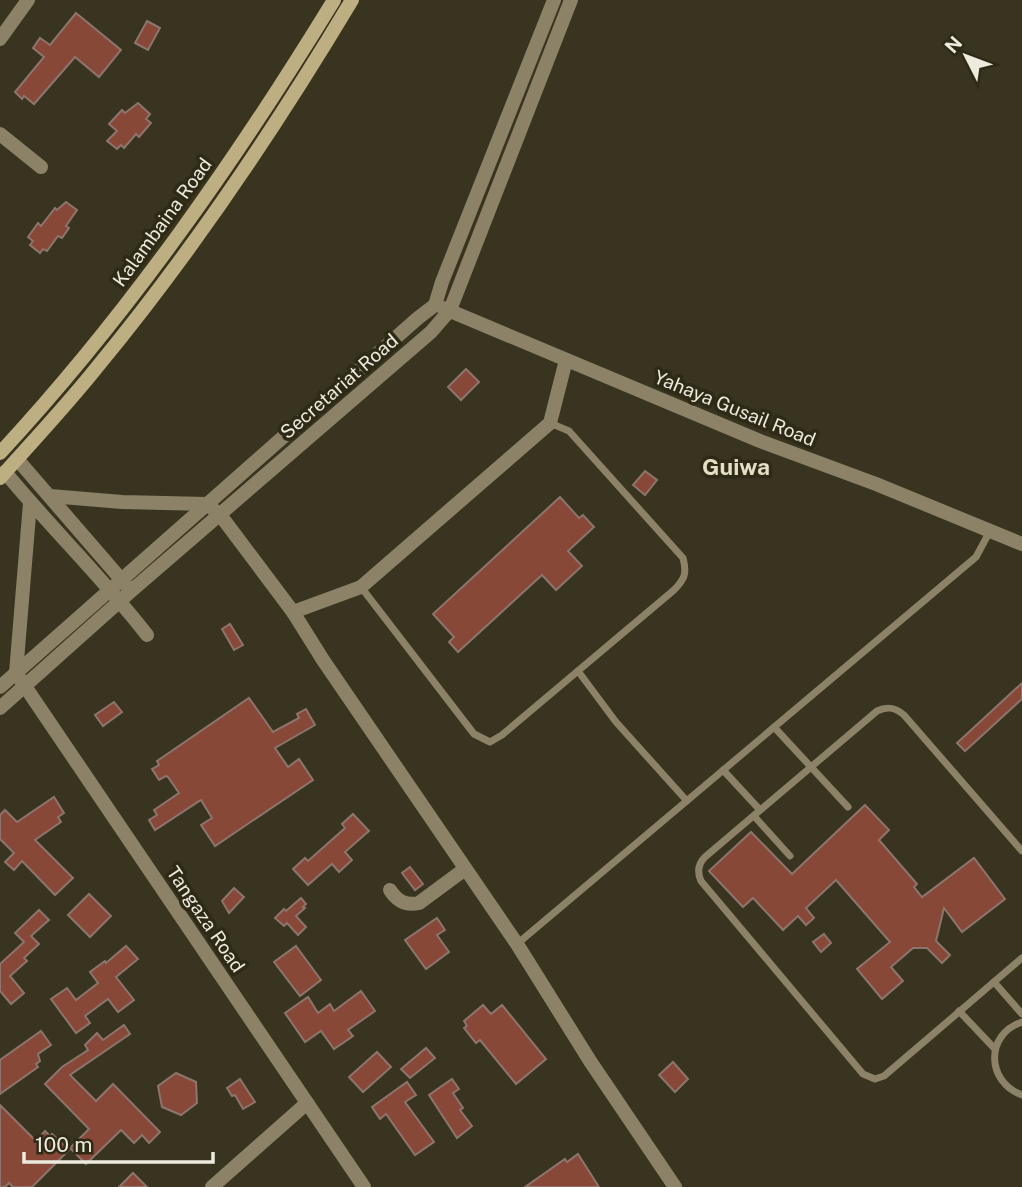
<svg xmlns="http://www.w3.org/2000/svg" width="1022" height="1187" font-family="'Public Sans',sans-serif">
	<rect width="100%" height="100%" fill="#383420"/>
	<g fill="#874837" stroke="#8d746d" stroke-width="2">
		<path d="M76 13 121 50 99 77 75 57 34 104 24 96 22 99 15 92 44 57 33 48 40 38 50 45Z"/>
		<path d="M147 21 160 28 148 50 135 43Z"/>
		<path d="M138 103 150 114 146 119 151 123 139 137 136 134 124 148 121 145 117 149 107 141 117 131 109 124 122 110 125 113Z"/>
		<path d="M66 202 77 210 66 226 69 228 62 238 58 236 47 251 43 249 40 253 30 245 33 241 28 237 38 223 41 226 55 208 57 210Z"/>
		<path d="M466 369 479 382 461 400 448 387Z"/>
		<path d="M645 471 657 480 645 495 633 485Z"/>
		<path d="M560 497 579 518 583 515 594 527 568 551 582 566 556 590 542 575 458 652 449 642 454 637 433 614Z"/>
		<path d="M230 624 243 645 234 650 222 629Z"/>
		<path d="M1022 683V699L965 751 957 743Z"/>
		<path d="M249 698 273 732 299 718 297 714 306 709 315 725 275 748 288 767 299 759 313 780 215 846 201 825 212 818 201 800 155 830 149 820 157 815 154 810 179 793 168 777 166 776 159 780 152 769 159 765 157 761Z"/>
		<path d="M114 702 122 712 103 726 95 715Z"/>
		<path d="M54 797 64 813 58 817 61 822 35 840 73 878 55 895 22 861 14 870 5 862 14 853 0 839V815L5 810 17 822Z"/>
		<path d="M865 805 889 830 879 840 917 884 914 887 922 897 974 858 1005 899 962 932 944 908 936 941 950 955 942 963 927 948H913L891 967 903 981 882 999 857 969 890 942 836 880 806 908 814 918 806 925 798 916 783 930 753 898 743 907 709 871 751 832 792 874Z"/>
		<path d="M353 814 369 831 345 852 352 860 339 872 332 864 308 885 293 869 305 858 308 861 345 828 342 824Z"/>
		<path d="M410 867 423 884 415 890 402 873Z"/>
		<path d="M234 888 244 897 229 913 222 901Z"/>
		<path d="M89 894 111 916 90 937 68 915Z"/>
		<path d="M301 898 306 904 303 907 305 908 296 916 306 927 298 935 287 923 284 926 275 918 284 909 286 911Z"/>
		<path d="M39 910 49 920 31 936 39 944 24 958 27 961 10 976 24 993 11 1004 0 991V964L24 942 15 933Z"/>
		<path d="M437 918 445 930 437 935 449 952 426 969 405 940Z"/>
		<path d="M824 934 831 943 821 952 813 942Z"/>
		<path d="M126 946 138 959 116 977 134 1000 118 1012 108 999 85 1016 90 1023 76 1033 51 999 67 988 76 1000 98 983 90 972 105 961 106 963Z"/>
		<path d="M296 946 321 980 300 996 274 962Z"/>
		<path d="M361 991 375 1011 348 1030 353 1036 334 1049 321 1031 305 1042 285 1013 308 997 318 1013 330 1004 334 1011Z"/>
		<path d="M483 1005 491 1014 502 1005 546 1059 516 1084 480 1040 476 1043 464 1028 467 1026 464 1021Z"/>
		<path d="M124 1025 130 1034 70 1075 96 1101 113 1084 160 1132 149 1143 142 1135 134 1143 121 1130 86 1164 70 1148 89 1129 45 1084 62 1067 88 1050 85 1045 97 1033 103 1040Z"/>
		<path d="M41 1031 51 1045 38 1054 40 1061 36 1064 38 1067 0 1094V1060Z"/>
		<path d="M426 1048 435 1058 410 1078 401 1069Z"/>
		<path d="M377 1052 391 1067 363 1092 349 1077Z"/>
		<path d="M673 1062 688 1079 675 1092 659 1075Z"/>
		<path d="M176 1073 196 1082 197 1103 181 1115 162 1107 158 1086Z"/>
		<path d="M240 1079 255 1102 243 1109 235 1095 232 1096 227 1088Z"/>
		<path d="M452 1079 459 1089 453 1093 463 1108 460 1110 472 1126 457 1138 429 1095Z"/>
		<path d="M407 1082 416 1095 405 1102 434 1142 415 1155 386 1114 380 1119 372 1107Z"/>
		<path d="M0 1105 36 1141 45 1131 50 1136 52 1134 69 1150 32 1187H13L9 1183 5 1187H0Z"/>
		<path d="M578 1154 599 1187H525L565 1159 567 1162Z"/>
		<path d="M133 1173 147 1187H119Z"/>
	</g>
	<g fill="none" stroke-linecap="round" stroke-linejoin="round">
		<g stroke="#8b8267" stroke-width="7">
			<path d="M361 587 474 734 490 742 502 735 674 590C685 579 687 573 683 558L569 431 550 423"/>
			<path d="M578 671 616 722 687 801"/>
			<path d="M774 727 848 807"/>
			<path d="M723 770 760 810"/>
			<path d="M754 816 790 856"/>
			<path d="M1022 851 904 715C895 707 887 706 877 711L705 857C698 864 697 872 701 881L863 1074 875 1079 884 1076 1022 958"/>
			<path d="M517 944 976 557 990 531"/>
			<path d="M994 982 1022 1014"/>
			<path d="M959 1011 995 1049"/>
			<path d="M1022 1022C985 1034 986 1082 1022 1095"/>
		</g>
		<g stroke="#8b8267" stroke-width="14">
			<path d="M0 39 28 0"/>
			<path d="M0 134 41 167"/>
			<path d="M443 308 760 441 876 484 1022 544"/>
			<path d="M17 459 126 585"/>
			<path d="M5 472C51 528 103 578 147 635"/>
			<path d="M50 496 122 502 207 504 221 516 293 612 323 660 517 944 590 1061 675 1187"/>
			<path d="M30 503 16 673 364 1187"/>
			<path d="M293 612 361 587 550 423 566 360"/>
			<path d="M0 687 418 318 435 305 442 282 554 0"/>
			<path d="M0 708 131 591 431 332 450 310 571 0"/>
			<path d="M390 890C397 901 406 906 419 903L465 869"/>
			<path d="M212 1187 307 1103"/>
		</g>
		<g stroke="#bdaf82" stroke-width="14">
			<path d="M0 453C128 315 236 160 334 0"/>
			<path d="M0 478C33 441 67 405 98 366 192 252 276 127 352 0"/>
		</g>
	</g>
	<g text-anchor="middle" stroke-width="7" stroke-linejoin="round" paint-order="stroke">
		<g font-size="19" fill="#edeade" stroke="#2e2a16">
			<text transform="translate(162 222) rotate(-54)" y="7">Kalambaina Road</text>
			<text transform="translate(339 386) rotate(-41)" y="7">Secretariat Road</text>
			<text transform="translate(735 408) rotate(22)" y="7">Yahaya Gusail Road</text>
			<text transform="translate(206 919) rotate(56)" y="7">Tangaza Road</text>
		</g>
		<g font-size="23" font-weight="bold" fill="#e3dfc5" stroke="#2e2a16">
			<text x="736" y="475">Guiwa</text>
		</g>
	</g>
	<g transform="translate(966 56) rotate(312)" stroke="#2e2a16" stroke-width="5" paint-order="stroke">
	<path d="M0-5L12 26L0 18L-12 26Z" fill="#edeade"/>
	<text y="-10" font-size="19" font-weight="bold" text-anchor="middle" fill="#edeade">N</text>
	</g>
	<path d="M24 1152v10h189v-10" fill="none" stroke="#edeade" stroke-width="3.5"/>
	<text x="35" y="1152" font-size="21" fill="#edeade" stroke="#2e2a16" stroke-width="5" paint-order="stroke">100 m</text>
</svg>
